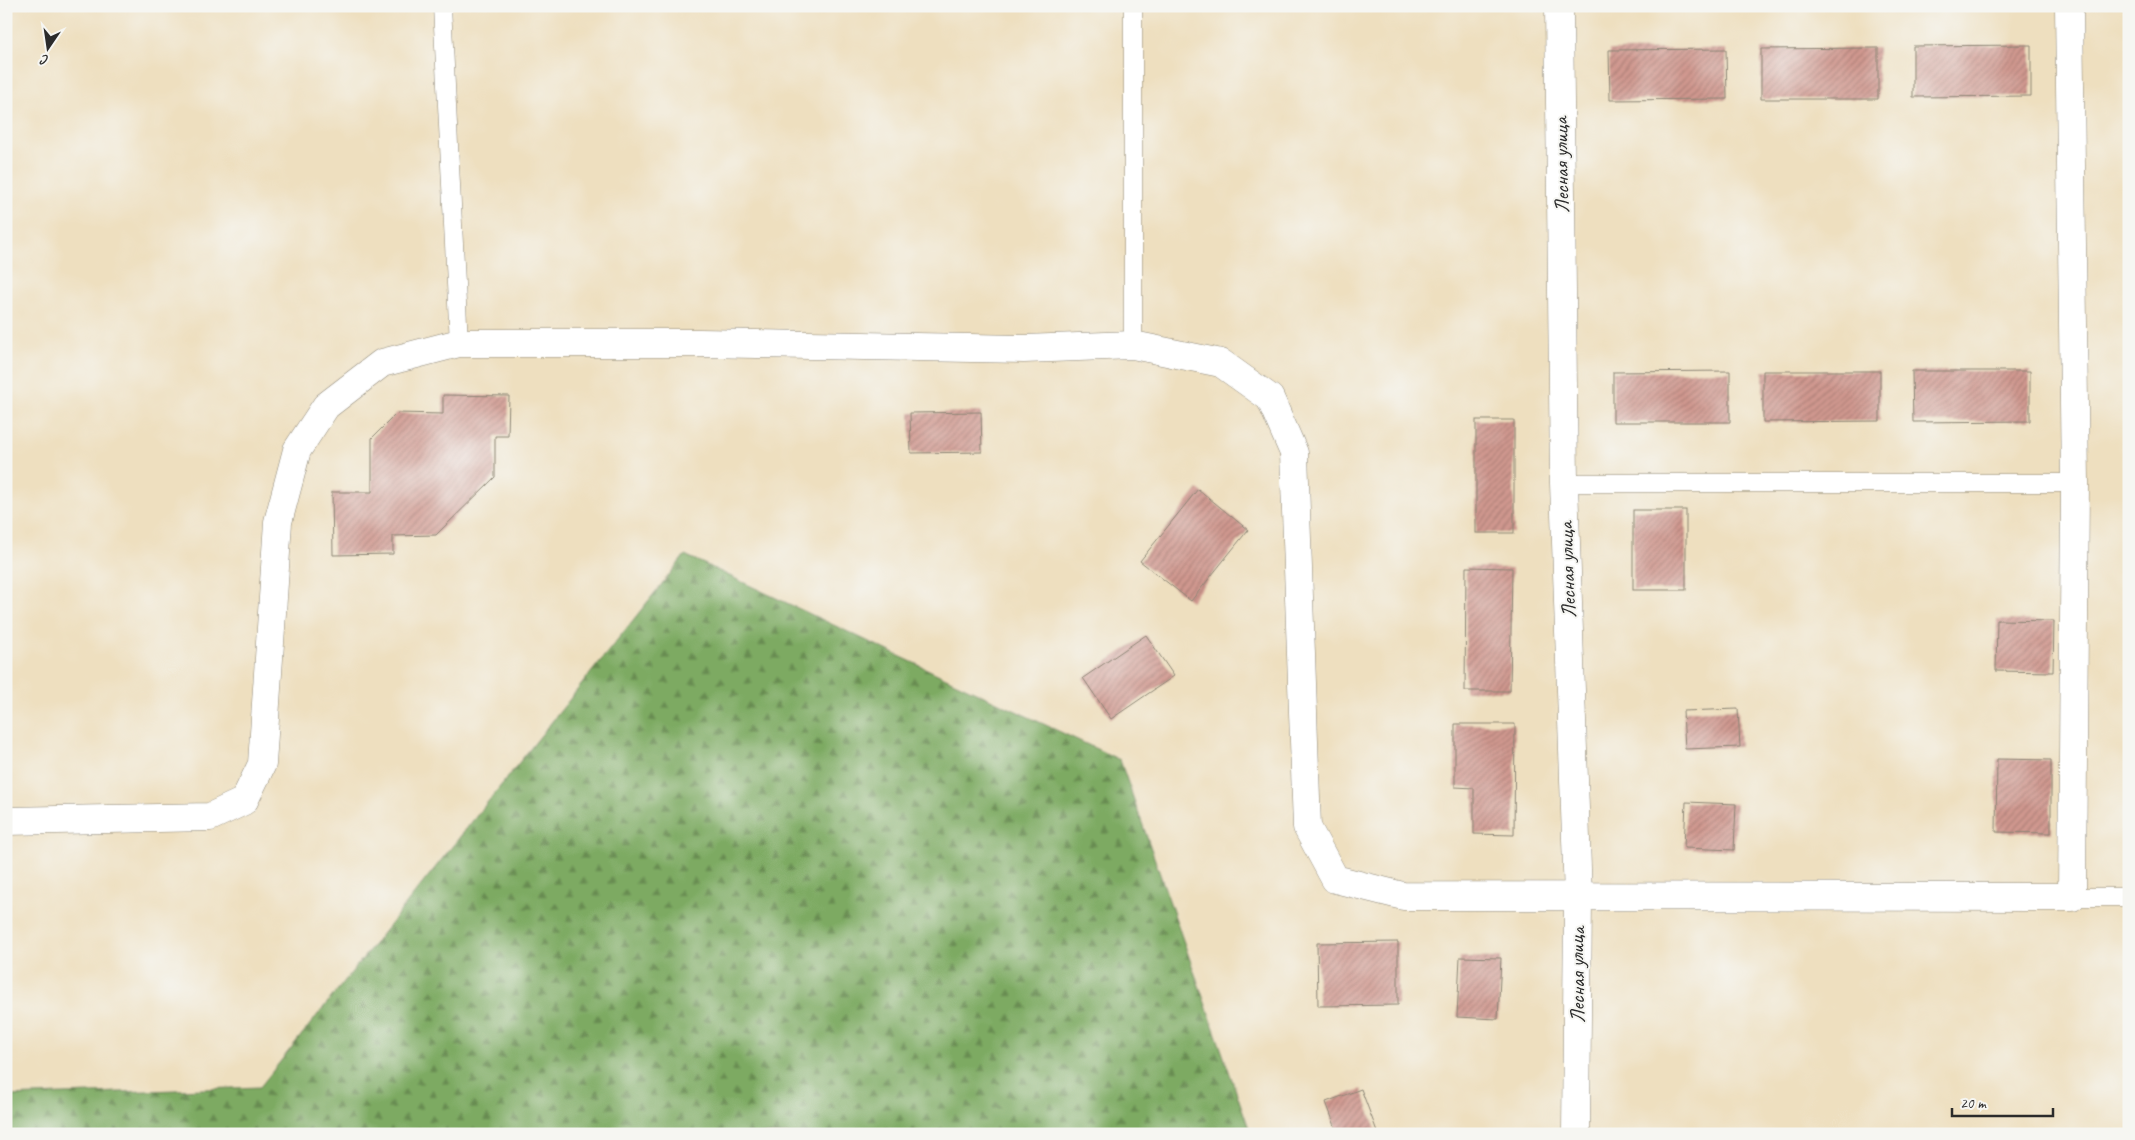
<svg xmlns="http://www.w3.org/2000/svg" width="2135" height="1140" font-family="Caveat,sans-serif">
	<defs>
		<pattern id="forest-firs" width="22" height="20" patternUnits="userSpaceOnUse" patternTransform="scale(1.25)"><rect width="22" height="20" fill="#7daa62"/><path d="M5 1l3.5 6h-7zM16 11l3.5 6h-7z" fill="#678b51"/></pattern>
		<pattern id="building-hatch" width="6" height="6" patternUnits="userSpaceOnUse" patternTransform="scale(1.25)"><rect width="6" height="6" fill="#d0988f"/><path d="M-1 1l2-2M0 6l6-6M5 7l2-2" fill="none" stroke="#a97c75"/></pattern>
	</defs>
	<rect width="100%" height="100%" fill="#f6f6f2"/>
	<filter id="ink" filterUnits="userSpaceOnUse"><feTurbulence type="fractalNoise" baseFrequency=".02" numOctaves="2"/><feDisplacementMap in="SourceGraphic" scale="10" xChannelSelector="R" yChannelSelector="G"/><feConvolveMatrix kernelMatrix="1 2 1 2 8 2 1 2 1" color-interpolation-filters="sRGB"/></filter>
	<filter id="wash" filterUnits="userSpaceOnUse"><feTurbulence type="fractalNoise" baseFrequency=".0096" numOctaves="4" result="noise"/><feDisplacementMap in="SourceGraphic" scale="20" xChannelSelector="R" yChannelSelector="G"/><feGaussianBlur stdDeviation="1.12" result="paint"/><feColorMatrix in="noise" values="0 0 0 0 0 0 0 0 0 0 0 0 0 0 0 0 0 1.4 0 .05"/><feComposite in="paint" operator="in"/></filter>
	<g filter="url(#wash)">
		<rect width="100%" height="100%" fill="#eedfbf"/>
		<path fill="url(#forest-firs)" stroke="#546a46" d="M685 555 1120 760 1251 1134H6V1096L260 1087Z"/>
		<g id="blocks">
			<g fill="url(#building-hatch)">
				<path d="M2031 45V96L1913 97V46Z"/>
				<path d="M1878 48V99H1761V49Z"/>
				<path d="M1726 49 1727 99 1610 100 1609 50Z"/>
				<path d="M1730 371V422H1613V372Z"/>
				<path d="M1763 371H1880V421L1763 422Z"/>
				<path d="M1912 371H2030V421L1913 422Z"/>
				<path d="M443 395 509 396 508 436H495V477L436 535 393 536V554L333 555 332 492H372V438L397 413 443 414Z"/>
				<path d="M981 412 982 452 911 453 910 413Z"/>
				<rect x="1476" y="420" width="38" height="113"/>
				<path d="M1198 489 1248 530 1191 601 1140 561Z"/>
				<rect x="1633" y="510" width="53" height="80"/>
				<path d="M1466 567 1512 568 1510 691H1465Z"/>
				<path d="M1997 620 2054 621 2053 672 1996 671Z"/>
				<path d="M1146 635 1174 676 1111 719 1083 678Z"/>
				<path d="M1738 709 1740 747 1685 749 1683 711Z"/>
				<path d="M1455 724H1515L1514 835 1474 834V788L1455 787Z"/>
				<path d="M1997 759 2051 760V833L1996 832Z"/>
				<path d="M1686 802 1736 804 1734 850 1684 848Z"/>
				<path d="M1398 942V1005L1318 1006 1317 943Z"/>
				<path d="M1460 957 1501 958 1498 1019 1457 1017Z"/>
				<path d="M1361 1089 1378 1134H1338L1326 1102Z"/>
			</g>
		</g>
	</g>
	<g filter="url(#ink)">
		<use href="#blocks" fill-opacity="0" stroke="#8c8575" stroke-width="1"/>
		<g fill="none" stroke-linecap="round" stroke-linejoin="round">
			<defs>
				<g id="service">
					<path d="M442 6 459 343"/>
					<path d="M1133 345V6"/>
					<path d="M1564 483H2075"/>
					<path d="M2072 897H2129"/>
				</g>
				<g id="minor">
					<path d="M1559 6 1564 483 1578 898 1576 1134"/>
					<path d="M6 821 210 817 244 801 262 764 278 522 297 450 326 406 382 363 459 343H700L1024 349 1133 345 1221 363 1270 398 1294 453 1307 827 1335 879 1403 896 2072 897 2075 483 2069 6"/>
				</g>
			</defs>
			<use href="#service" stroke="#8c8575" stroke-width="19"/>
			<use href="#minor" stroke="#8c8575" stroke-width="29"/>
			<use href="#service" stroke="#fff" stroke-width="18"/>
			<use href="#minor" stroke="#fff" stroke-width="28"/>
		</g>
	</g>
	<g text-anchor="middle" stroke-width="4" stroke-linejoin="round" paint-order="stroke">
		<g font-size="21" fill="#2b2b2b" stroke="#f6f6f2">
			<text transform="translate(1561 165) rotate(-91)" y="7">Лесная улица</text>
			<text transform="translate(1567 570) rotate(-92)" y="7">Лесная улица</text>
			<text transform="translate(1577 975) rotate(-90)" y="7">Лесная улица</text>
		</g>
	</g>
	<rect width="2135" height="1140" fill="none" stroke="#f6f6f2" stroke-width="25"/>
	<g transform="translate(48 48) rotate(193)" stroke="#f6f6f2" stroke-width="4" paint-order="stroke">
	<path d="M0-4L9 19L0 12L-9 19Z" fill="#2b2b2b"/>
	<text y="-8" font-size="14" font-weight="bold" text-anchor="middle" fill="#2b2b2b">С</text>
	</g>
	<path d="M1952 1108v8h101v-8" fill="none" stroke="#2b2b2b" stroke-width="2.5"/>
	<text x="1960" y="1108" font-size="15" fill="#2b2b2b" stroke="#f6f6f2" stroke-width="4" paint-order="stroke">20 m</text>
</svg>
